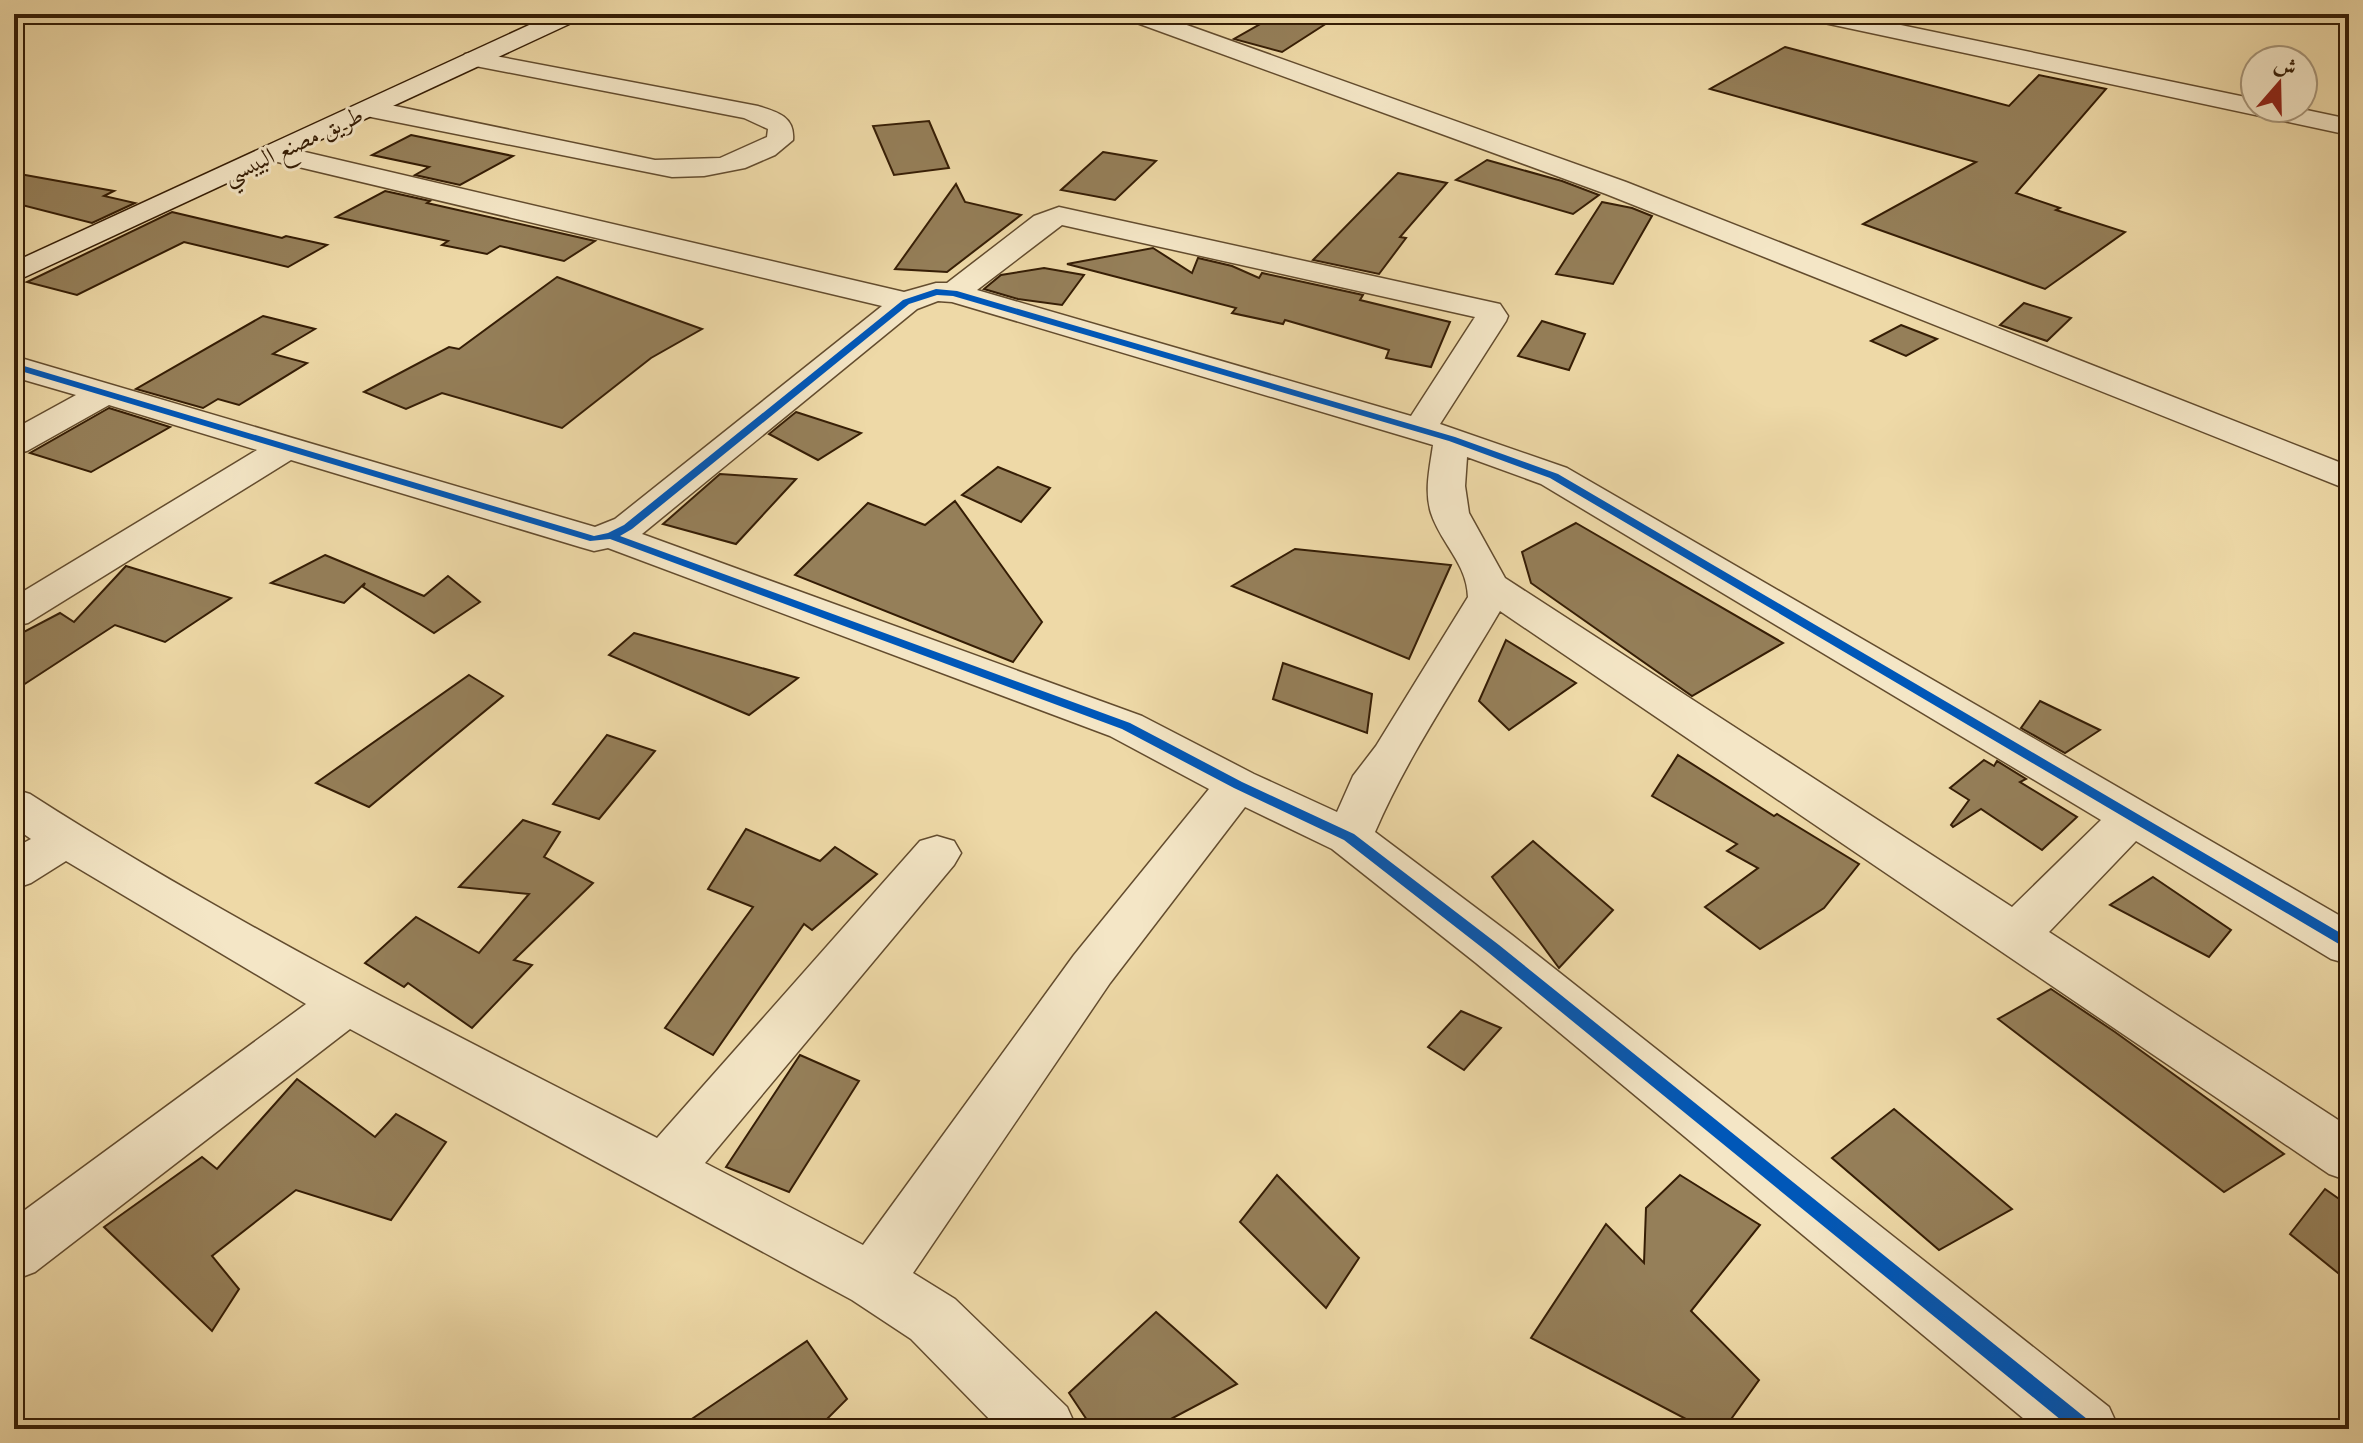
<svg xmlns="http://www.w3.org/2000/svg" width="2363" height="1443" font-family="'EB Garamond',Amiri,serif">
	<rect width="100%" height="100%" fill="#eed9a7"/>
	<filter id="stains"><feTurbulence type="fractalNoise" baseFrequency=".0025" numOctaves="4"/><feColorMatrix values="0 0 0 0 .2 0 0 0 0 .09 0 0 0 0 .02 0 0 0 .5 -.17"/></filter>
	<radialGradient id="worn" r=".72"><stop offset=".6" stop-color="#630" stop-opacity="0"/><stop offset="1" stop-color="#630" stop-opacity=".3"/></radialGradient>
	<g fill="#957f59" stroke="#351d05" stroke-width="2">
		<path d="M1278 14H1341L1282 52 1234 39Z"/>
		<path d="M1785 47 2009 106 2039 75 2106 89 2016 193 2060 208 2056 210 2125 232 2045 289 1863 224 1976 162 1710 89Z"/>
		<path d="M929 121 949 168 894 175 873 126Z"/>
		<path d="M411 135 513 156 460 185 415 175 429 167 372 155Z"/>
		<path d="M1103 152 1156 161 1115 200 1061 190Z"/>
		<path d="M1487 160 1562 181 1599 195 1573 214 1456 180Z"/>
		<path d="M14 173 114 191 104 196 135 203 92 223 14 203Z"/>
		<path d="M1398 173 1447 183 1400 237 1406 238 1379 274 1313 260Z"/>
		<path d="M956 184 965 202 1021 215 947 272 895 269Z"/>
		<path d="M385 191 430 201 427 203 595 241 564 261 500 246 487 254 442 245 448 241 336 217Z"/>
		<path d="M1602 202 1632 208 1652 216 1613 284 1556 274Z"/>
		<path d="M172 212 282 238 286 236 327 245 288 267 184 242 77 295 27 282Z"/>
		<path d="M1153 248 1192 273 1198 258 1232 266 1259 278 1262 273 1363 295 1360 300 1450 322 1431 367 1386 358 1389 350 1285 320 1283 324 1232 313 1236 308 1067 264Z"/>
		<path d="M1044 268 1084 275 1062 305 1018 299 984 289 1001 275Z"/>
		<path d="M557 277 702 329 651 358 562 428 442 393 406 409 364 392 449 347 459 349Z"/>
		<path d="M2024 303 2071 318 2047 341 2000 325Z"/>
		<path d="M263 316 315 329 273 354 307 363 239 405 218 399 203 408 136 389Z"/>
		<path d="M1542 321 1585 334 1569 370 1518 356Z"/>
		<path d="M1901 325 1937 339 1906 356 1871 341Z"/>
		<path d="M109 408 170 427 91 472 30 453Z"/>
		<path d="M796 412 861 433 818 460 769 434Z"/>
		<path d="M998 467 1050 488 1021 522 962 495Z"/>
		<path d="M720 474 796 479 736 544 663 524Z"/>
		<path d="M955 501 1042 622 1013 662 795 575 868 503 925 525Z"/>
		<path d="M1576 523 1783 643 1692 696 1531 583 1522 552Z"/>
		<path d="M1295 549 1451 565 1409 659 1232 586Z"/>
		<path d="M325 555 424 596 448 576 480 602 434 633 363 587 365 583 344 603 271 583Z"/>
		<path d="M126 566 231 598 165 642 115 625 14 691V637L60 613 74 622Z"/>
		<path d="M634 633 798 678 749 715 609 655Z"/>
		<path d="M1506 640 1576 683 1509 730 1479 701Z"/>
		<path d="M1283 663 1372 694 1367 733 1273 699Z"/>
		<path d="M469 675 503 696 369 807 316 783Z"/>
		<path d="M2040 701 2100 730 2065 753 2021 728Z"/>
		<path d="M607 735 655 751 599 819 553 804Z"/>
		<path d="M1678 755 1774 816 1777 814 1859 864 1824 908 1760 949 1705 907 1758 868 1727 851 1737 844 1652 796Z"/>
		<path d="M1984 760 1994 766 1997 761 2026 779 2020 782 2077 817 2042 850 1981 809 1953 827 1951 825 1969 800 1950 788Z"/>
		<path d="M523 820 560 832 544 857 593 883 514 960 532 965 472 1028 408 983 404 987 365 963 416 917 479 953 529 894 459 887Z"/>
		<path d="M746 829 820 861 835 847 877 874 812 930 804 924 713 1055 665 1028 753 907 708 889Z"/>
		<path d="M1533 841 1613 910 1559 968 1492 877Z"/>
		<path d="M2153 877 2231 930 2209 957 2110 905Z"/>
		<path d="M2051 989 2115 1032 2284 1154 2224 1192 1998 1019Z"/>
		<path d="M1461 1011 1501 1028 1464 1070 1428 1047Z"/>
		<path d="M800 1055 859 1081 789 1192 726 1167Z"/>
		<path d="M297 1079 375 1137 396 1114 446 1142 391 1220 296 1190 212 1256 239 1289 212 1331 104 1227 202 1157 217 1169Z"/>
		<path d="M1894 1109 2012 1209 1939 1250 1832 1158Z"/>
		<path d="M1277 1175 1359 1258 1326 1308 1240 1222Z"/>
		<path d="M1680 1175 1760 1225 1691 1311 1759 1380 1724 1429H1705L1531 1338 1606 1224 1644 1263 1646 1208Z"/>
		<path d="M2325 1189 2349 1206V1282L2290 1234Z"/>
		<path d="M1156 1312 1237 1384 1152 1429H1093L1069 1393Z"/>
		<path d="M807 1341 847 1399 817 1429H677Z"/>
	</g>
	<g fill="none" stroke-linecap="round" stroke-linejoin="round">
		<defs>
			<g id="minor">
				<path d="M1123 14H1156L1626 182 2349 466V490L1606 194 1126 19Z"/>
				<path d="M1804 14H1848L2255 99V108H2297L2349 119V135L1815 21 1807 19Z"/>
				<path d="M474 52 758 106C778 112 795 117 793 140L775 155 745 168 704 176 672 177 371 117 362 114 358 109 362 104 371 101 655 160 720 158 767 137 768 129 744 118 465 64 462 59 465 54Z"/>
				<path d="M275 145 904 292 936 283H947L1034 216 1059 207 1500 304 1508 316 1506 321 1440 424 1567 468 2349 921V964L2331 959 2136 841 2049 932 2349 1127V1181L2329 1174 1500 611C1458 683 1408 755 1375 832L1512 935 2109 1407 2119 1429H2036L1476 963 1332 849 1245 807 1110 983 913 1273 955 1299 1067 1407 1077 1429H999L911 1339 852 1300 350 1029 35 1272 14 1280V1218L306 1004 66 861 31 883 14 889V848L31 839 14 827V789L30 794C231 923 445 1030 657 1138L920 841 937 836 954 841 961 853 954 865 705 1163 863 1245 1074 955 1209 789 1110 736 608 548 594 551 580 547 291 460 28 623 14 626V597L257 450 109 405 27 451 14 454V429L76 395 14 377V356L595 527 615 519 882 306 265 159 262 153 265 147ZM1062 225 1475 317 1411 416 977 290ZM938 301 952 302 1433 445C1430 467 1424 491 1431 513 1441 544 1467 563 1468 597L1376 746 1353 776 1337 812 1254 774 1142 716 642 534 917 309ZM1467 457 1541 484 2101 820 2012 907 1505 578 1469 513 1465 486Z"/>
			</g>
			<path id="secondary" d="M553 14H583L580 19 14 282V262Z"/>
		</defs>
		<use href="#minor" stroke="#634c2e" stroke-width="3"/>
		<use href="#secondary" stroke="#351d05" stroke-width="3"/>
		<use href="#minor" fill="#f4e6c6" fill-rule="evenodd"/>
		<use href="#secondary" fill="#f4e6c6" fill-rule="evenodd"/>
		<defs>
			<path id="cycleway" d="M936 289 957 291 1455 437 1558 474 2349 938V950L1550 478 1449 441 953 296 937 295 909 304 632 529 620 536 1130 723 1242 782 1354 834 1499 945 2092 1423 2095 1429H2072L1489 953 1344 840 1234 788 1122 729 610 539 590 541 14 369V363L594 536 608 533 624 525 903 300Z"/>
		</defs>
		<use href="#cycleway" stroke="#f4e6c6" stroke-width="5"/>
		<use href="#cycleway" fill="#0057b8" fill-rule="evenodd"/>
	</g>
	<g text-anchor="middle" stroke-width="6" stroke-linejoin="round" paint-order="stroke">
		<g font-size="24" fill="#351d05" stroke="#f4e6c6">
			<text transform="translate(293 145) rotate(-25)" y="8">طريق مصنع البيبسي</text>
		</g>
	</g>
	<rect width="2363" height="1443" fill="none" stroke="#eed9a7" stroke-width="48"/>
	<rect x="16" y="16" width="2331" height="1411" fill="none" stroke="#351d05" stroke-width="4"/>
	<rect x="24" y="24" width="2315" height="1395" fill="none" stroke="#351d05" stroke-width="2"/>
	<g transform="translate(2279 84) rotate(20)"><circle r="38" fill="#f4e6c6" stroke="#a89679" stroke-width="2"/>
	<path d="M0-6L14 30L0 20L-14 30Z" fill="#8f2418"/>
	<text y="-12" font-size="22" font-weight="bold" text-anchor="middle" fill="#351d05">ش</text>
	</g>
	<rect width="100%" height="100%" filter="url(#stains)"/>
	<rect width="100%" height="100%" fill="url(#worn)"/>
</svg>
